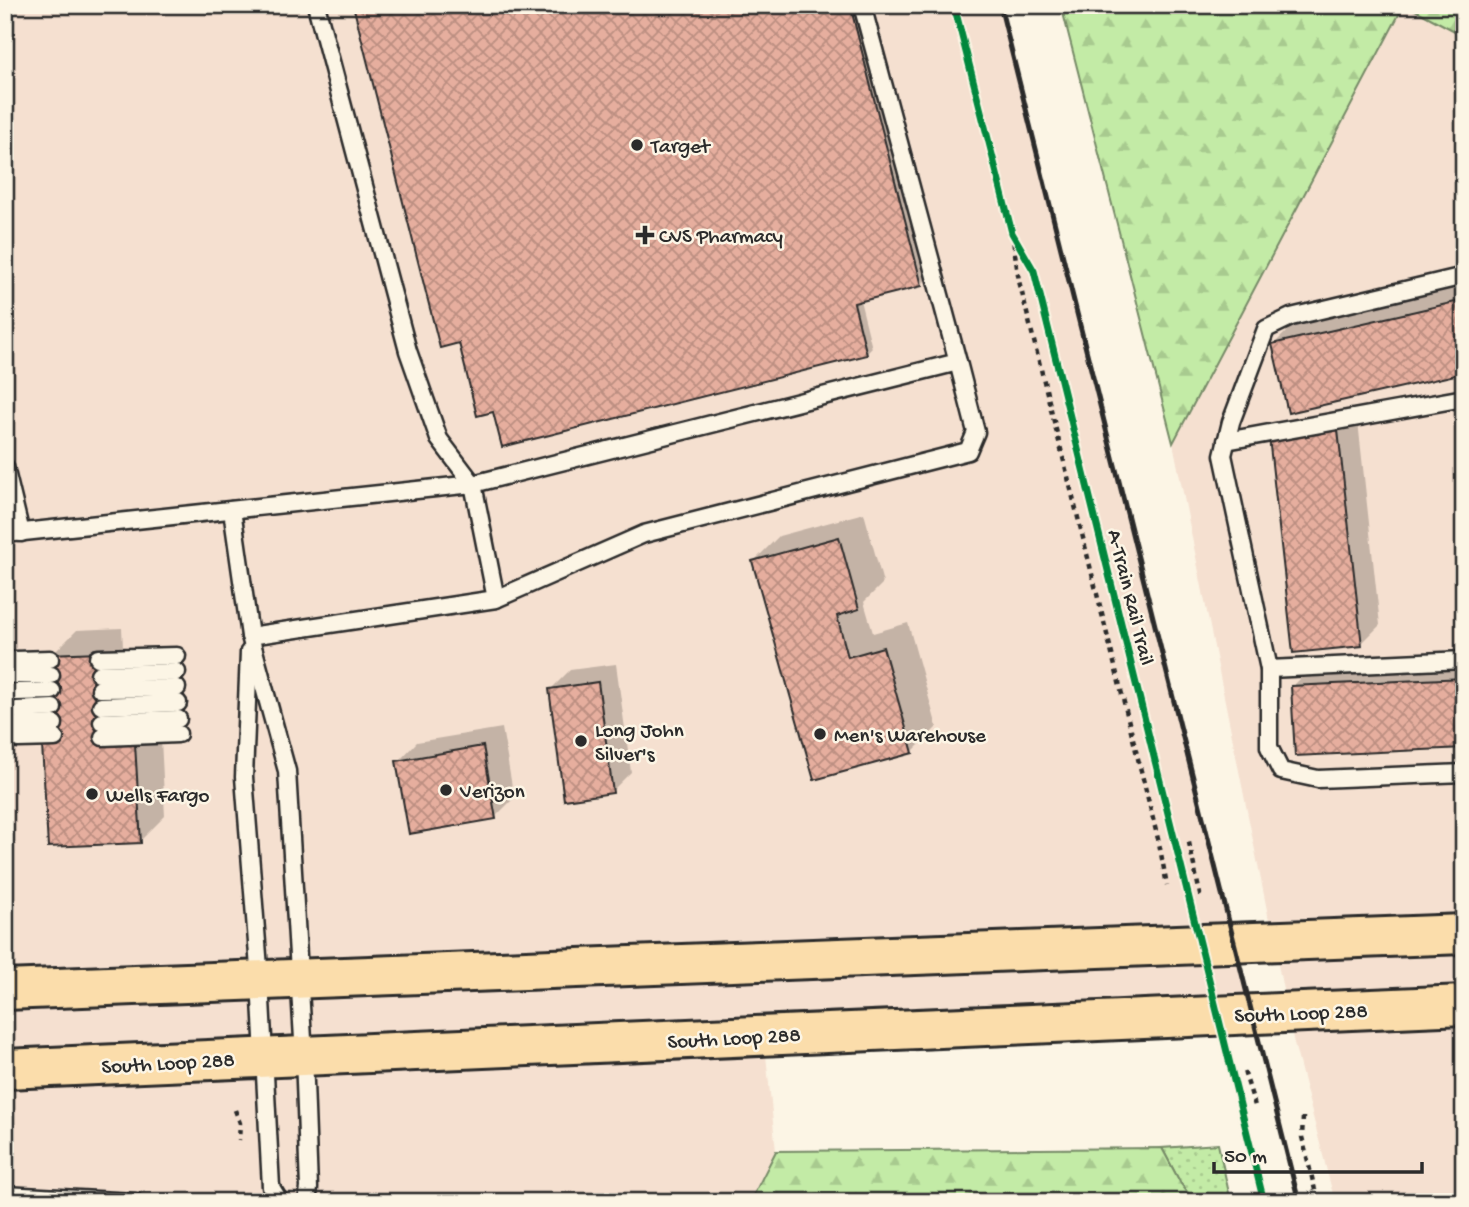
<svg xmlns="http://www.w3.org/2000/svg" width="1469" height="1207" font-family="'Gochi Hand',sans-serif">
	<defs>
		<pattern id="grass-dots" width="8" height="8" patternUnits="userSpaceOnUse" patternTransform="scale(1.75)"><rect width="8" height="8" fill="#c3eba6"/><path d="M2 2h.1M6 6h.1" fill="none" stroke="#a8ca8f" stroke-width="1.8" stroke-linecap="round"/></pattern>
		<pattern id="forest-firs" width="22" height="20" patternUnits="userSpaceOnUse" patternTransform="scale(1.75)"><rect width="22" height="20" fill="#c3eba6"/><path d="M5 1l3.5 6h-7zM16 11l3.5 6h-7z" fill="#a8ca8f"/></pattern>
		<pattern id="building-cross-hatch" width="8" height="8" patternUnits="userSpaceOnUse" patternTransform="scale(1.75)"><rect width="8" height="8" fill="#e6ae9e"/><path d="M0 0l8 8M0 8l8-8" fill="none" stroke="#bb8e81"/></pattern>
	</defs>
	<rect width="100%" height="100%" fill="#fcf5e5"/>
	<filter id="ink" filterUnits="userSpaceOnUse"><feTurbulence type="fractalNoise" baseFrequency=".0143" numOctaves="2"/><feDisplacementMap in="SourceGraphic" scale="14" xChannelSelector="R" yChannelSelector="G"/><feConvolveMatrix kernelMatrix="1 2 1 2 8 2 1 2 1" color-interpolation-filters="sRGB"/></filter>
	<g filter="url(#ink)">
		<g fill="#f5e0d0">
			<path d="M5 5H1000L1133 541 1237 942 1252 1014 764 1036 776 1151 750 1202H5Z"/>
			<path d="M1404 5 1464 36V1202H1335L1293 1039 1173 443Z"/>
		</g>
		<path fill="url(#grass-dots)" stroke="#778b68" stroke-width="2" d="M1218 1144 1231 1202H1195L1181 1184 1162 1148Z"/>
		<g fill="url(#forest-firs)" stroke="#778b68" stroke-width="2">
			<path d="M1061 5H1404L1173 443Z"/>
			<path d="M1406 5H1464V36Z"/>
			<path d="M1162 1148 1181 1184 1195 1202H750L776 1151Z"/>
		</g>
		<g fill="#0003">
			<path d="M354 5H857L927 278 922 284 860 300 872 348 866 354 495 410 460 341Z"/>
			<path d="M1464 286V371L1274 344 1293 325Z"/>
			<path d="M1357 412 1380 625 1361 644 1271 438 1290 419Z"/>
			<path d="M864 513 883 583 864 602 873 633 908 623 937 727 912 752 754 561 779 536Z"/>
			<path d="M122 628 127 721 160 720 165 816 140 841 56 734 52 655 77 630Z"/>
			<path d="M1464 661V747L1293 686 1312 667Z"/>
			<path d="M616 664 631 772 612 791 551 689 570 670Z"/>
			<path d="M502 728 514 798 495 817 398 762 417 742Z"/>
		</g>
		<g fill="url(#building-cross-hatch)" stroke="#2b2b2b" stroke-width="2">
			<path d="M353 5H850L922 286 854 303 867 355 502 447 493 412 477 416 459 343 440 348Z"/>
			<path d="M1464 300V373L1288 413 1272 344Z"/>
			<path d="M1338 430 1362 646 1293 653 1269 437Z"/>
			<path d="M839 537 859 609 837 616 848 657 883 647 913 753 814 780 752 561Z"/>
			<path d="M98 652 103 746 135 744 141 843 48 847 42 745H55L50 654Z"/>
			<path d="M1464 678V748L1295 756 1291 686Z"/>
			<path d="M598 682 613 793 564 800 549 689Z"/>
			<path d="M483 746 496 819 409 834 396 761Z"/>
		</g>
		<g fill="none" stroke-linecap="round" stroke-linejoin="round">
			<defs>
				<g id="service">
					<path d="M316 5 408 351 439 439 473 484 496 599"/>
					<path d="M862 5 958 362"/>
					<path d="M1464 276 1291 317 1266 329 1231 422 1223 455 1269 669 1464 660"/>
					<path d="M1226 441 1464 398"/>
					<path d="M5 467 21 533"/>
					<path d="M232 510 250 636 287 771 304 1056 309 1188 307 1202"/>
					<path d="M5 534 473 484 958 362 976 432 968 451 644 534 496 599 250 636"/>
					<path d="M249 652 244 777 260 981 271 1187 280 1202"/>
					<path d="M98 658 177 656"/>
					<path d="M15 660 50 659"/>
					<path d="M1269 669V747L1281 771 1318 779 1464 773"/>
					<path d="M99 674 177 672"/>
					<path d="M15 675H51"/>
					<path d="M100 689 177 688"/>
					<path d="M16 692 52 691"/>
					<path d="M101 706 178 703"/>
					<path d="M17 710 53 708"/>
					<path d="M102 722 178 719"/>
					<path d="M18 725 54 724"/>
					<path d="M103 737 178 734"/>
					<path d="M18 739 55 738"/>
					<path d="M5 1195 135 1202"/>
				</g>
				<g id="trunk">
					<path d="M5 990 1464 934"/>
					<path d="M5 1069 1464 1005"/>
				</g>
			</defs>
			<use href="#service" stroke="#2b2b2b" stroke-width="21"/>
			<use href="#trunk" stroke="#2b2b2b" stroke-width="44"/>
			<g stroke="#2b2b2b" stroke-width="4.5" stroke-dasharray="5 5" stroke-linecap="butt">
				<path d="M1012 233 1019 281 1159 843 1167 885"/>
				<path d="M1188 897 1200 894 1188 838"/>
				<path d="M1233 1077 1245 1074 1256 1109"/>
				<path d="M235 1110 240 1123 239 1140"/>
				<path d="M1303 1117 1302 1137 1318 1202"/>
			</g>
			<use href="#service" stroke="#fcf5e5" stroke-width="16"/>
			<use href="#trunk" stroke="#fbddab" stroke-width="38"/>
			<path stroke="#2b2b2b" stroke-width="5" d="M1000 5 1299 1202"/>
			<defs>
				<path id="cycleway" d="M954 5 1012 233 1034 271 1264 1202"/>
			</defs>
			<use href="#cycleway" stroke="#fcf5e5" stroke-width="11"/>
			<use href="#cycleway" stroke="#00873e" stroke-width="7"/>
		</g>
	</g>
	<g fill="#2b2b2b" stroke="#fcf5e5" stroke-width="2.5">
		<circle cx="637" cy="145" r="7"/>
		<path d="M641.5 224.5h7v7h7v7h-7v7h-7v-7h-7v-7h7z"/>
		<circle cx="820" cy="734" r="7"/>
		<circle cx="581" cy="741" r="7"/>
		<circle cx="446" cy="790" r="7"/>
		<circle cx="92" cy="794" r="7"/>
	</g>
	<g text-anchor="middle" stroke-width="5" stroke-linejoin="round" paint-order="stroke">
		<g font-size="21" fill="#2b2b2b" stroke="#fcf5e5" text-anchor="start">
			<text x="651" y="152">Target</text>
			<text x="659" y="242">CVS Pharmacy</text>
			<text x="595" y="736">Long John<tspan x="595" dy="24">Silver's</tspan></text>
			<text x="834" y="741">Men's Warehouse</text>
			<text x="460" y="797">Verizon</text>
			<text x="106" y="801">Wells Fargo</text>
		</g>
		<g font-size="21" fill="#2b2b2b" stroke="#fcf5e5">
			<text transform="translate(1132 597) rotate(76)" y="7">A-Train Rail Trail</text>
			<text transform="translate(1301 1012) rotate(-2)" y="7">South Loop 288</text>
			<text transform="translate(734 1037) rotate(-3)" y="7">South Loop 288</text>
			<text transform="translate(168 1062) rotate(-3)" y="7">South Loop 288</text>
		</g>
	</g>
	<rect width="1469" height="1207" fill="none" stroke="#fcf5e5" stroke-width="28"/>
	<rect x="14" y="14" width="1441" height="1179" fill="none" stroke="#2b2b2b" stroke-width="2.5" filter="url(#ink)"/>
	<path d="M1214 1162v10h208v-10" fill="none" stroke="#2b2b2b" stroke-width="3.5"/>
	<text x="1224" y="1162" font-size="21" fill="#2b2b2b" stroke="#fcf5e5" stroke-width="5" paint-order="stroke">50 m</text>
</svg>
